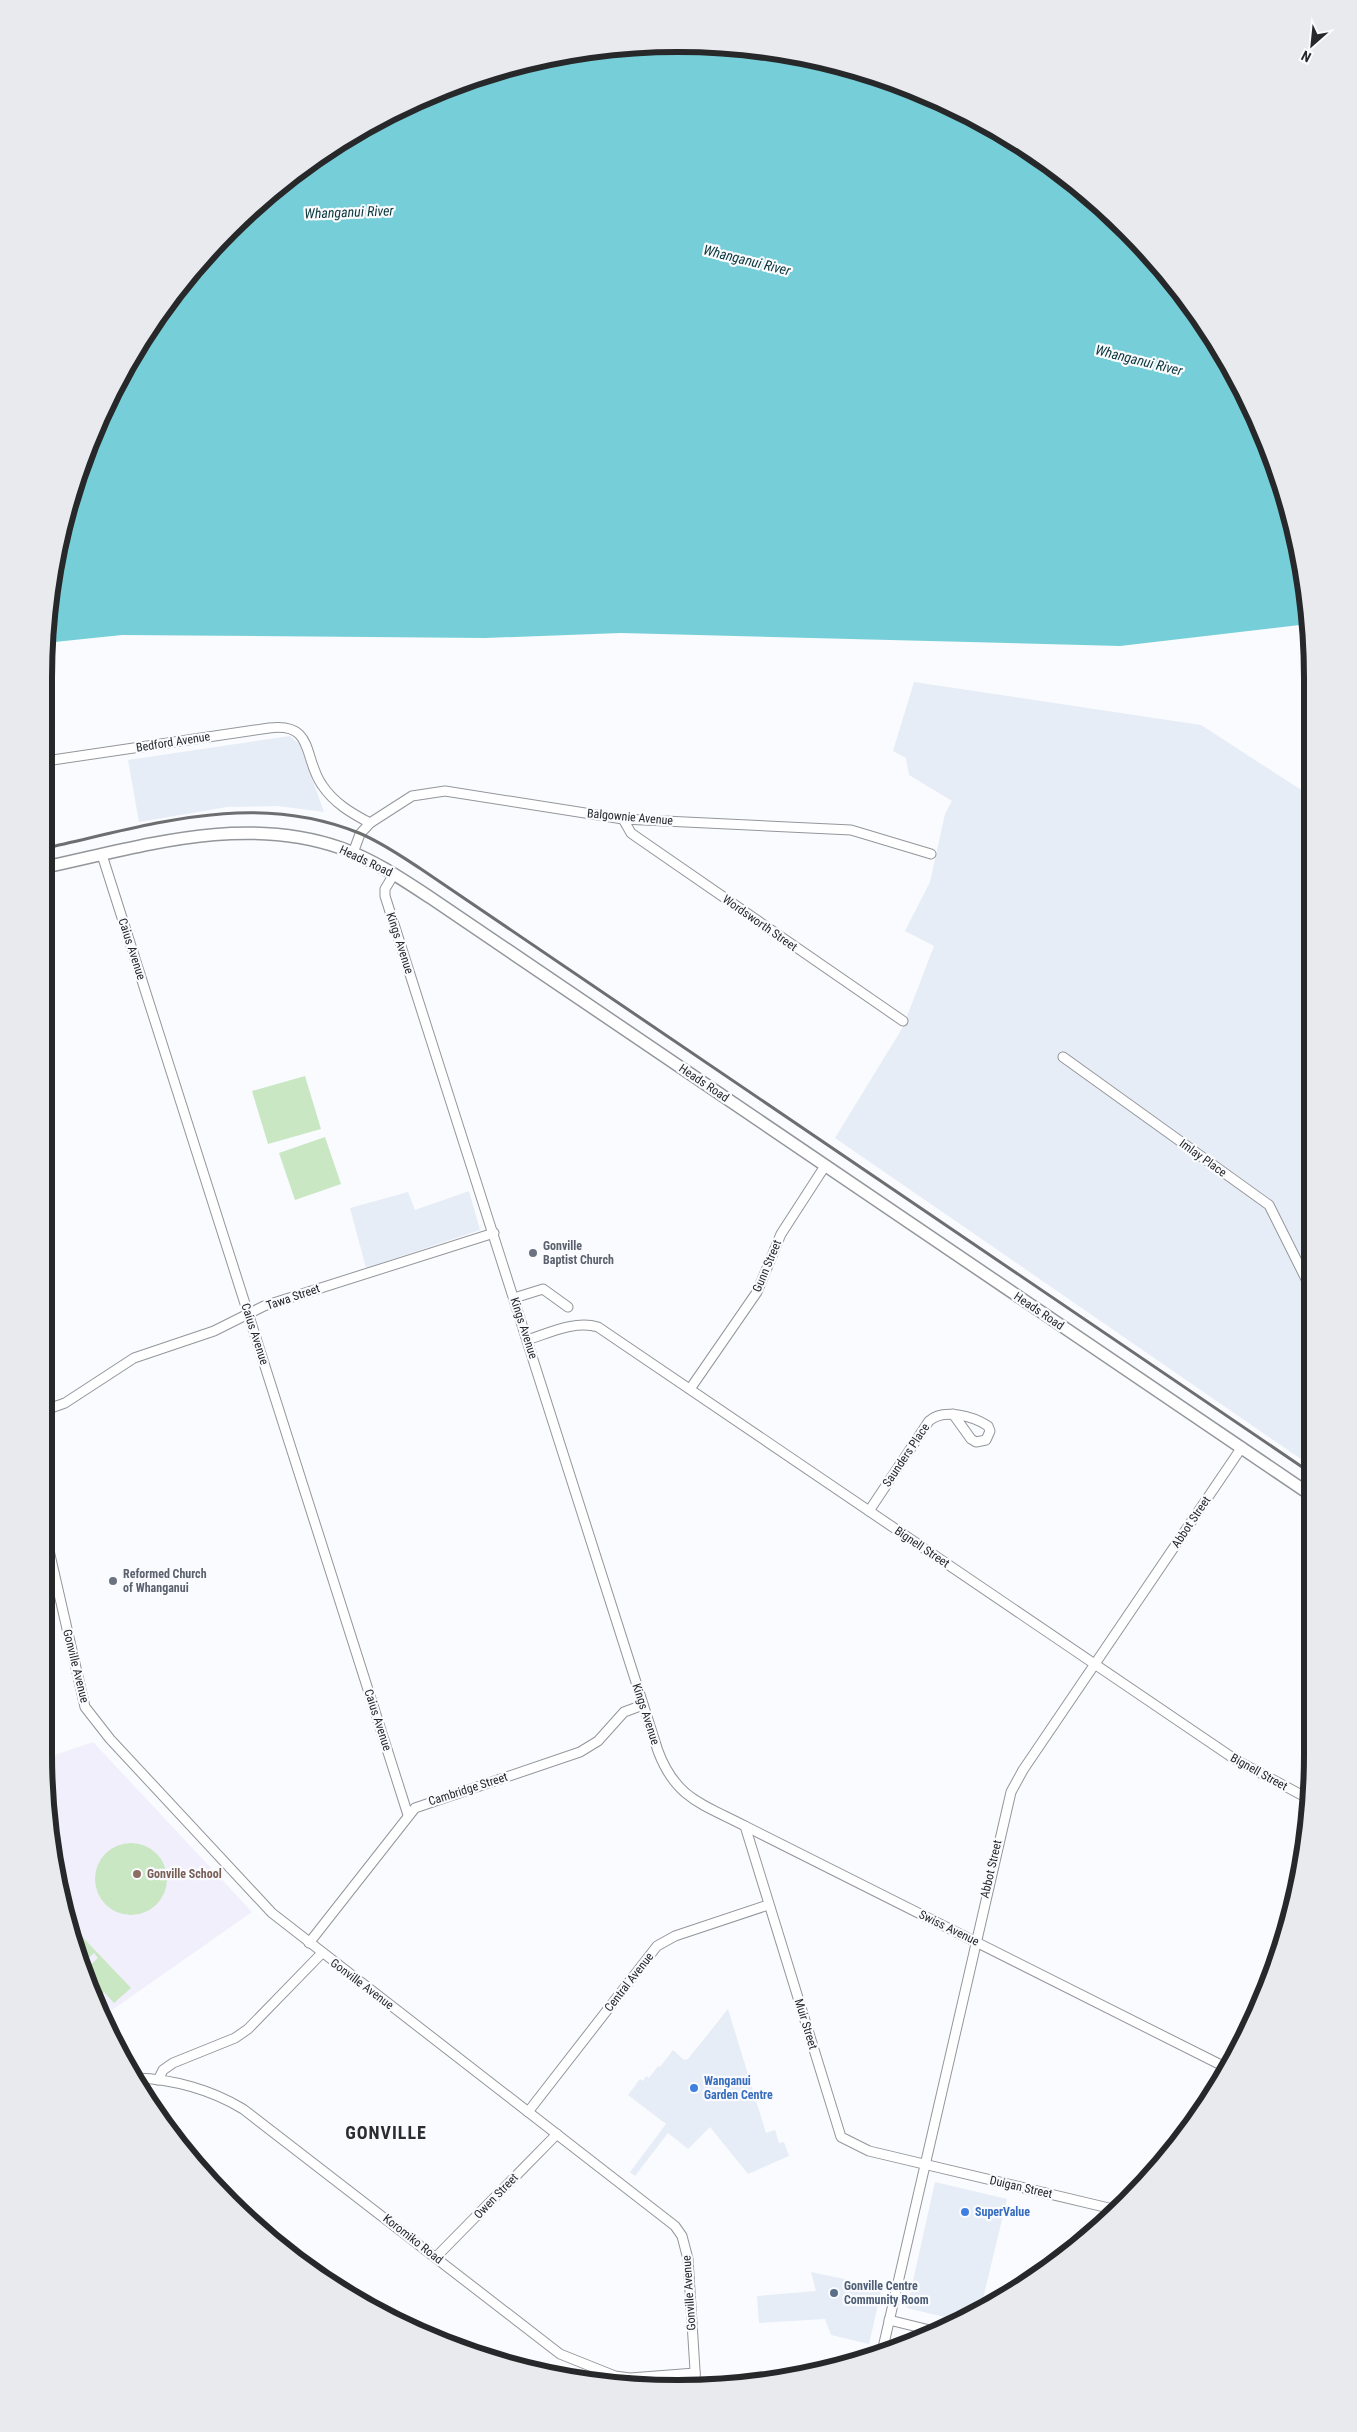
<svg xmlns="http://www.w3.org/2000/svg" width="1357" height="2432" font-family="'Roboto Condensed',sans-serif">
	<rect width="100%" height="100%" fill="#f9fbfe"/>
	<g fill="#e7edf6">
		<path d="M914 682 1201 725 1309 795 1311 1466 835 1138 903 1027 934 946 905 931 930 882 945 814 952 801 909 775 906 758 893 751Z"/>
		<path d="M290 736 300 745 324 812 278 806 227 807 139 822 128 760Z"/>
		<path d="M469 1191 480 1230 366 1268 350 1208 408 1192 415 1210Z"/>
		<path d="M728 2009 766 2133 775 2130 779 2143 784 2142 789 2156 748 2174 710 2127 688 2149 668 2133 635 2176 630 2172 666 2124 628 2095 640 2079 643 2081 646 2076 649 2078 658 2066 660 2067 673 2050 684 2060 688 2059Z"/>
		<path d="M935 2182 1007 2199 980 2311 960 2321 907 2308Z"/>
		<path d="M811 2272 882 2287 869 2344 831 2335 825 2319 759 2323 757 2296 816 2291Z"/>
	</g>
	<path fill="#f2effc" d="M93 1742 252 1912 112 2010 90 1988 77 1957 49 1837V1757Z"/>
	<g fill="#c9e7c2">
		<path d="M305 1076 321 1129 268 1144 252 1091Z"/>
		<path d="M325 1137 341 1184 295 1200 279 1153Z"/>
		<circle cx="131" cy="1879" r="36"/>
		<path d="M69 1923 131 1988 114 2003 104 1992 102 1995 91 1984 94 1982 84 1971 98 1958 94 1953 81 1965Z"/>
	</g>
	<path fill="#76cfd8" d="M637 45 762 49 883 78 996 129 1127 229 1206 326 1279 474 1308 596V624L1120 646 621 633 485 638 122 635 45 643 65 514 129 361 201 260 292 175 398 109 514 65Z"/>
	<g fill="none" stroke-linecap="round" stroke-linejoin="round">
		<defs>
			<g id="minor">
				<path d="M46 761 269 728C315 722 303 758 322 785 334 803 351 813 370 823"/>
				<path d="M623 819 631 833 638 838 903 1021"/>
				<path d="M353 853 360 834 370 823 412 796 445 791 623 819 851 830 931 854"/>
				<path d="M102 855 408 1815"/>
				<path d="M394 874 385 889V896L658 1751C676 1799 703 1804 745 1826L1229 2069"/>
				<path d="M1063 1057 1269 1205 1310 1287"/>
				<path d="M514 1298 543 1289 568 1307"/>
				<path d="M527 1340C549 1333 575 1320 598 1327L1236 1760 1311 1800"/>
				<path d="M690 1389 757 1292 781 1234 825 1166"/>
				<path d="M48 1409 65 1403 134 1358 214 1331 264 1306 494 1233"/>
				<path d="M869 1511 929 1421C943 1408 973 1416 988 1426L990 1431 986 1440 976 1442 971 1439 953 1414"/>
				<path d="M48 1546 85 1707 110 1739 272 1913 675 2226 682 2236 688 2259 696 2386"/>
				<path d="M745 1826 841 2137 869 2151 1117 2210"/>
				<path d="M309 1943 415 1808 580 1752 598 1741 624 1712 643 1705"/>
				<path d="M136 2078C173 2079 212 2090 243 2109L560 2354 615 2376 630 2378 695 2373"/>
				<path d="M158 2080 163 2070 173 2063 235 2038 248 2029 322 1953"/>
				<path d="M528 2112 657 1946 675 1936 768 1905"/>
				<path d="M436 2257 557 2134"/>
				<path d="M889 2320 938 2332"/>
				<path d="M882 2352 1011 1792 1023 1770 1242 1447"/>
			</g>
			<path id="major" d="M46 867C144 846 243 814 341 848 374 860 402 879 431 898L1311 1495"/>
		</defs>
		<use href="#minor" stroke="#93969b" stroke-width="11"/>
		<use href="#major" stroke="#93969b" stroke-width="14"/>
		<use href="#minor" stroke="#fff" stroke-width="9"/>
		<use href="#major" stroke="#fff" stroke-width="11"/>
		<path stroke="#6c6e70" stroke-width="3" d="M46 848C151 825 253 790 359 833 381 842 401 856 421 869L1311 1473"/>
	</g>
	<g fill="#6b7280" stroke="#f9fbfe" stroke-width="2">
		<circle cx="533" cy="1253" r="5"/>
		<circle cx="113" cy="1581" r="5"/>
	</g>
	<circle fill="#8d6e63" stroke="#f9fbfe" stroke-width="2" cx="137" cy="1874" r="5"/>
	<g fill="#3f7fe0" stroke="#f9fbfe" stroke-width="2">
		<circle cx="694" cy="2088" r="5"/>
		<circle cx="965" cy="2212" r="5"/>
	</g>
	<circle fill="#5c6f8a" stroke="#f9fbfe" stroke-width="2" cx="834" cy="2293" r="5"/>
	<g text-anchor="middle" stroke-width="4.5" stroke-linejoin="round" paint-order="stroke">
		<g font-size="12" fill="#27282a" stroke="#f9fbfe">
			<text transform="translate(173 742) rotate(-9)" y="4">Bedford Avenue</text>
			<text transform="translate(630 817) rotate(5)" y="4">Balgownie Avenue</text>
			<text transform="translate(366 861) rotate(25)" y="4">Heads Road</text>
			<text transform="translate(760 923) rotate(35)" y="4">Wordsworth Street</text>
			<text transform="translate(400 943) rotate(72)" y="4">Kings Avenue</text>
			<text transform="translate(132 949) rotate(72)" y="4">Caius Avenue</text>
			<text transform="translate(704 1083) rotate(34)" y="4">Heads Road</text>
			<text transform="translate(1203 1158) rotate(36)" y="4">Imlay Place</text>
			<text transform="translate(767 1266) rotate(-67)" y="4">Gunn Street</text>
			<text transform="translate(293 1297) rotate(-19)" y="4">Tawa Street</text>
			<text transform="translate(1039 1311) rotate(34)" y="4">Heads Road</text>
			<text transform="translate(524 1328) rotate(72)" y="4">Kings Avenue</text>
			<text transform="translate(255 1334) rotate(72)" y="4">Caius Avenue</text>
			<text transform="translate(906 1455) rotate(-56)" y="4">Saunders Place</text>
			<text transform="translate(1191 1522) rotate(-56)" y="4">Abbot Street</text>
			<text transform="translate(922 1547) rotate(34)" y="4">Bignell Street</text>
			<text transform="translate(76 1666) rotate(76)" y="4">Gonville Avenue</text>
			<text transform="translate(646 1714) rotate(72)" y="4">Kings Avenue</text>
			<text transform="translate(378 1720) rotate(72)" y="4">Caius Avenue</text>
			<text transform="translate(1259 1772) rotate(29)" y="4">Bignell Street</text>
			<text transform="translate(468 1789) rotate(-18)" y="4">Cambridge Street</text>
			<text transform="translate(991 1869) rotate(-77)" y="4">Abbot Street</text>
			<text transform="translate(949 1928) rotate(26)" y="4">Swiss Avenue</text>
			<text transform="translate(629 1982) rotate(-52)" y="4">Central Avenue</text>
			<text transform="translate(362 1984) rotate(37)" y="4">Gonville Avenue</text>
			<text transform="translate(806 2024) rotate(73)" y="4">Muir Street</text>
			<text transform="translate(1021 2187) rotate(13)" y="4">Duigan Street</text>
			<text transform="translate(496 2196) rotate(-46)" y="4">Owen Street</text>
			<text transform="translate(413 2239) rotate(38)" y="4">Koromiko Road</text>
			<text transform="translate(689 2293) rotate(-94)" y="4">Gonville Avenue</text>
		</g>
		<g font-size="12" font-weight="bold" fill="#5b616d" stroke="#f9fbfe" text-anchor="start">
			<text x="543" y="1250">Gonville<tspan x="543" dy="14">Baptist Church</tspan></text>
			<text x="123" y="1578">Reformed Church<tspan x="123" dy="14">of Whanganui</tspan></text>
		</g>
		<g font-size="12" font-weight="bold" fill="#785e54" stroke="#f9fbfe" text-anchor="start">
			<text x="147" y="1878">Gonville School</text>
		</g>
		<g font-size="12" font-weight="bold" fill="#366cbe" stroke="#f9fbfe" text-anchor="start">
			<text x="704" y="2085">Wanganui<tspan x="704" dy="14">Garden Centre</tspan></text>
			<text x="975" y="2216">SuperValue</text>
		</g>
		<g font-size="12" font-weight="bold" fill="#4e5e75" stroke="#f9fbfe" text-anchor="start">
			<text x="844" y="2290">Gonville Centre<tspan x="844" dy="14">Community Room</tspan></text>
		</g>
		<g font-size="14" font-style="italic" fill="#0b373c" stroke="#f9fbfe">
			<text transform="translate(349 212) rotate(-2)" y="5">Whanganui River</text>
			<text transform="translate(747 260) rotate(14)" y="5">Whanganui River</text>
			<text transform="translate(1139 360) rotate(14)" y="5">Whanganui River</text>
		</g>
		<g font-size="18" font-weight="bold" letter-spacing="1" fill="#292c30" stroke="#f9fbfe">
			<text x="386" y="2139">GONVILLE</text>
		</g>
	</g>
	<path d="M0 0H1357V2432H0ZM678 52H678A626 626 0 0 1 1304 678V1754A626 626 0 0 1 678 2380H678A626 626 0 0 1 52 1754V678A626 626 0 0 1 678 52Z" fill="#e8eaed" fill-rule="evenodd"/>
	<path fill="none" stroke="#27282a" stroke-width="6" d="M678 52H678A626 626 0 0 1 1304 678V1754A626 626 0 0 1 678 2380H678A626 626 0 0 1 52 1754V678A626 626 0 0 1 678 52Z"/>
	<g transform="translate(1312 45) rotate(207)" stroke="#f9fbfe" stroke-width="4" paint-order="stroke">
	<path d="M0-4L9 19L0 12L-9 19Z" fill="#27282a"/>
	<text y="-8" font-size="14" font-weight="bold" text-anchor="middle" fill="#27282a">N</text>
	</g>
</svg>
